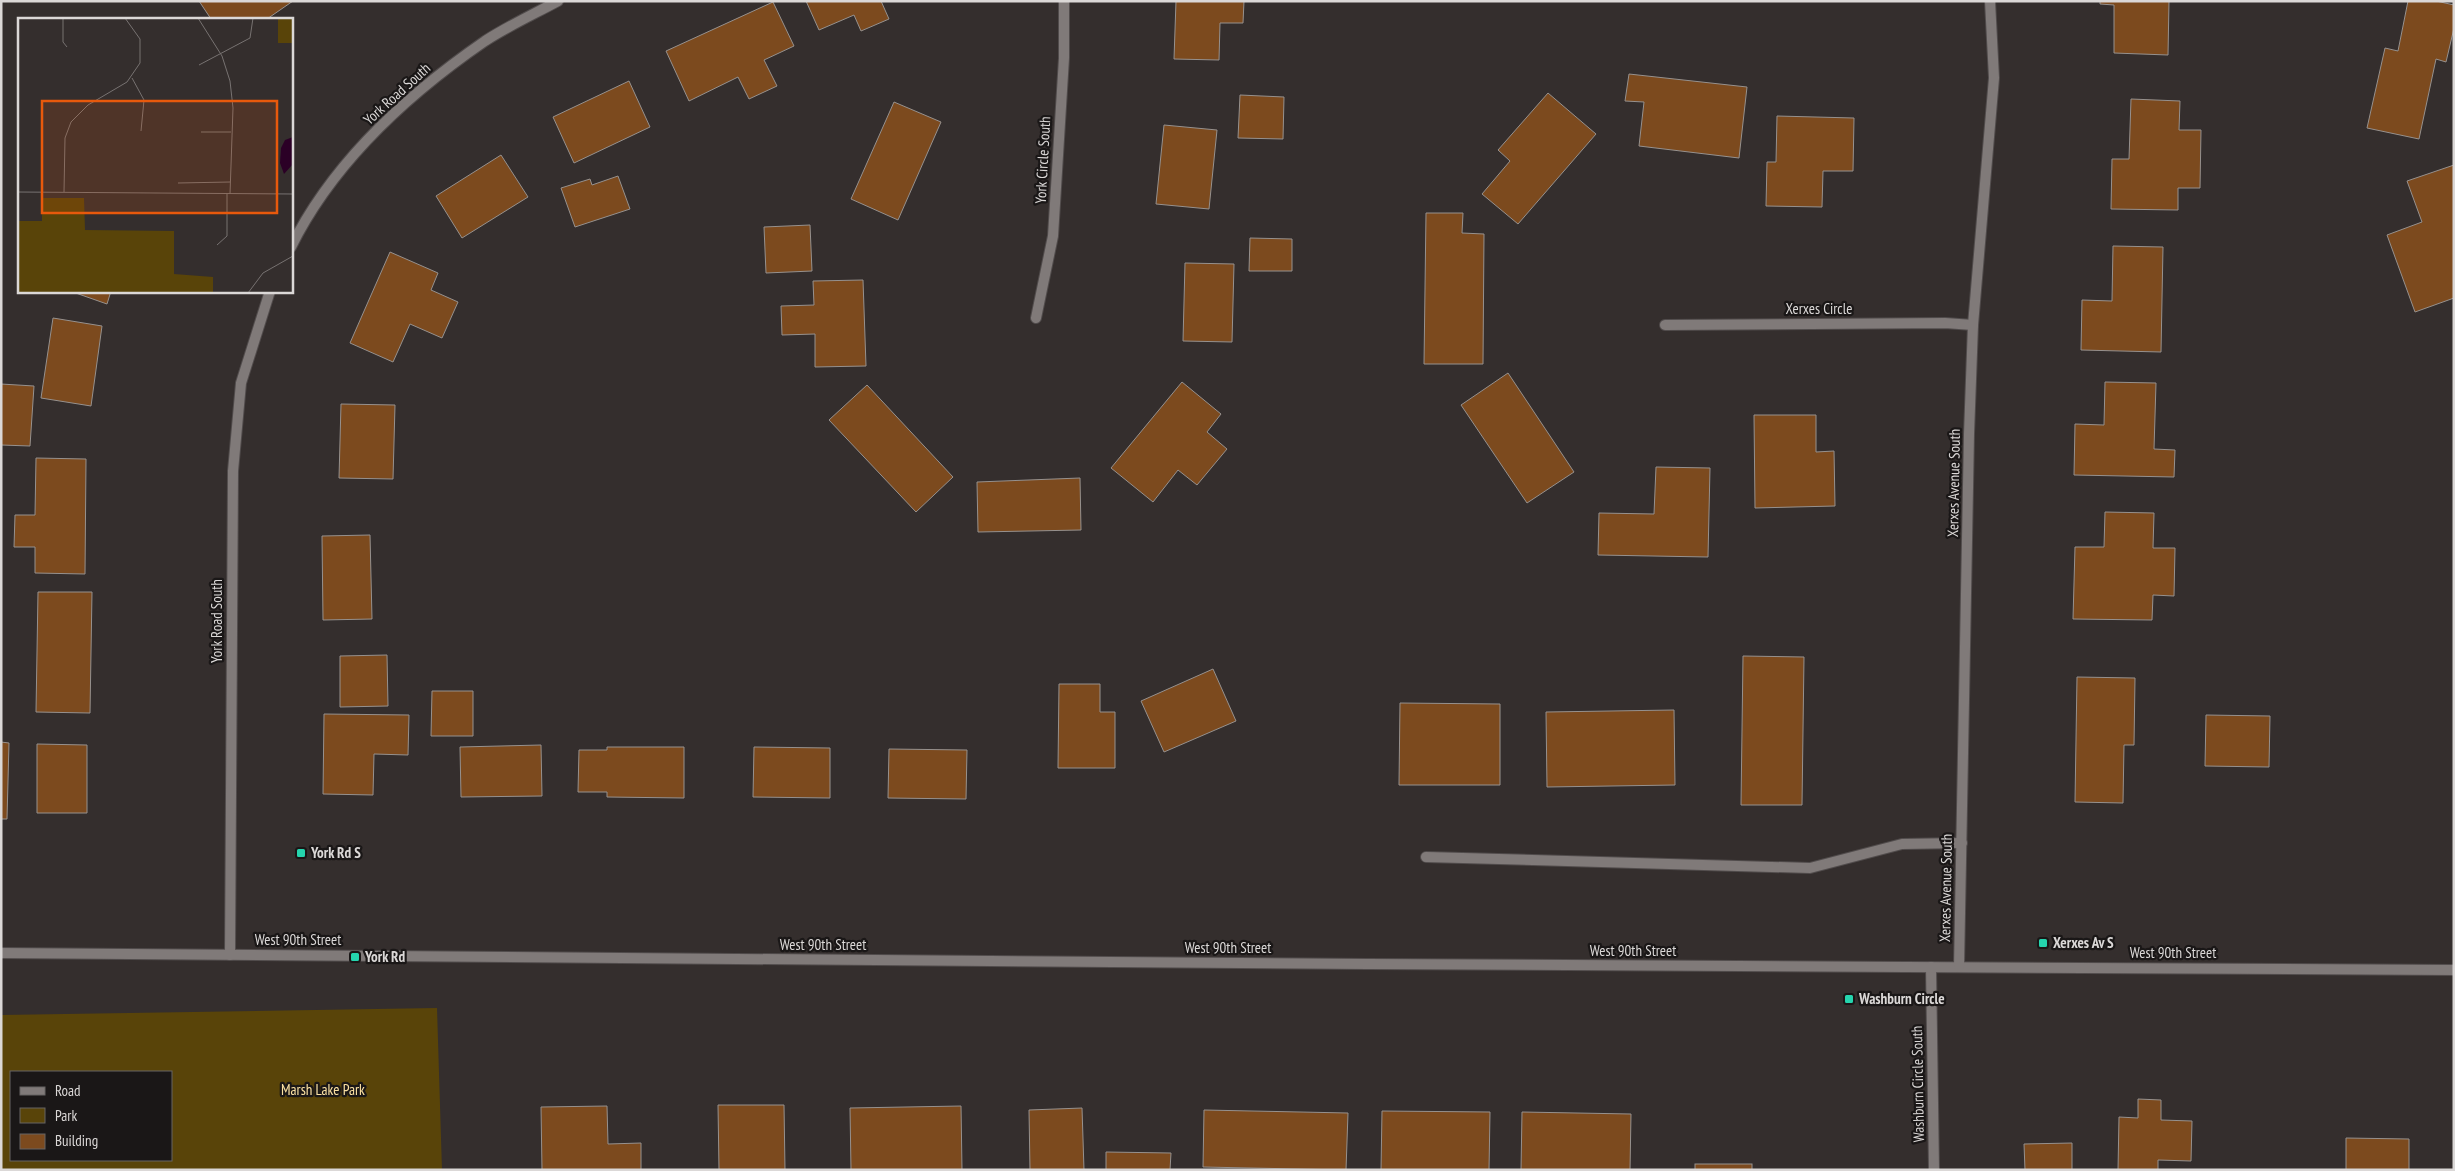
<svg xmlns="http://www.w3.org/2000/svg" width="2455" height="1171" font-family="'PT Sans Narrow',sans-serif">
	<rect width="100%" height="100%" fill="#342e2d"/>
	<path fill="#594409" fill-rule="evenodd" d="M437 1008 442 1170H1V1015ZM11 1072H171V1160H11Z"/>
	<g fill="#7c4a1e" stroke="#96918e">
		<path d="M199 1H293L267 19H211Z"/>
		<path d="M806 1H881L889 19 861 31 854 15 819 30Z"/>
		<path d="M1176 1H1244L1243 23H1220L1219 60 1174 59Z"/>
		<path d="M2100 1H2169L2168 55 2114 53V5L2100 4Z"/>
		<path d="M2408 1H2436L2454 5V28L2446 62 2436 59 2419 139 2367 128 2385 48 2398 51Z"/>
		<path d="M773 2 794 46 764 60 777 86 749 99 738 77 689 101 666 51Z"/>
		<path d="M1629 74 1747 87 1739 158 1639 146 1644 102 1625 101Z"/>
		<path d="M629 81 650 127 574 163 553 117Z"/>
		<path d="M1548 93 1596 134 1518 224 1482 194 1510 161 1498 150Z"/>
		<path d="M1240 95 1284 97 1283 139 1238 138Z"/>
		<path d="M2131 99 2180 101 2179 130H2201L2200 188H2178V210L2111 209 2112 159H2129Z"/>
		<path d="M894 102 941 122 898 220 851 199Z"/>
		<path d="M1777 116 1854 118 1853 171H1823L1822 207 1766 206 1767 162H1776Z"/>
		<path d="M1164 125 1217 130 1209 209 1156 204Z"/>
		<path d="M501 155 528 197 462 238 436 196Z"/>
		<path d="M2454 165V298L2415 312 2387 235 2422 222 2407 181Z"/>
		<path d="M618 176 630 209 575 227 561 188 590 179 592 185Z"/>
		<path d="M1426 213H1463L1462 233 1484 234 1483 364H1424Z"/>
		<path d="M810 225 812 271 766 273 764 227Z"/>
		<path d="M1250 238 1292 239V271H1249Z"/>
		<path d="M2113 246 2163 247 2161 352 2081 350 2082 300 2112 301Z"/>
		<path d="M390 252 438 273 431 290 458 302 442 338 410 324 393 362 350 343Z"/>
		<path d="M1185 263 1234 264 1232 342 1183 341Z"/>
		<path d="M863 280 866 366 815 367V334L782 335 781 306 814 305 813 281Z"/>
		<path d="M70 291H111L107 304Z"/>
		<path d="M53 318 102 326 91 406 41 398Z"/>
		<path d="M1508 373 1574 472 1527 503 1461 405Z"/>
		<path d="M1182 382 1221 414 1207 432 1227 449 1197 485 1178 470 1153 502 1111 468Z"/>
		<path d="M2105 382 2156 383 2154 449 2175 450 2174 477 2074 475 2075 424 2104 425Z"/>
		<path d="M1 384 34 386 30 446 1 445Z"/>
		<path d="M867 385 953 477 916 512 829 420Z"/>
		<path d="M341 404 395 405 393 479 339 478Z"/>
		<path d="M1754 415H1816V452L1834 451 1835 506 1755 508Z"/>
		<path d="M36 458 86 459 85 574 35 573V547H14L15 515H35Z"/>
		<path d="M1656 467 1710 468 1708 557 1598 555 1599 513 1654 514Z"/>
		<path d="M1080 478 1081 530 978 532 977 482Z"/>
		<path d="M2105 512 2154 513 2153 548H2175L2174 596 2153 595 2152 620 2073 619 2075 547H2104Z"/>
		<path d="M370 535 372 619 323 620 322 536Z"/>
		<path d="M38 592H92L90 713 36 712Z"/>
		<path d="M387 655 388 706 340 707V656Z"/>
		<path d="M1743 656 1804 657 1802 805H1741Z"/>
		<path d="M1213 669 1236 721 1164 752 1141 701Z"/>
		<path d="M2077 677 2135 678 2134 745H2124L2123 803 2075 802Z"/>
		<path d="M1059 684H1100V712H1115V768H1058Z"/>
		<path d="M432 691H473V736H431Z"/>
		<path d="M1400 703 1500 704V785H1399Z"/>
		<path d="M1674 710 1675 785 1547 787 1546 712Z"/>
		<path d="M324 714 409 715 408 755 374 754 373 795 323 794Z"/>
		<path d="M2206 715 2270 716 2269 767 2205 766Z"/>
		<path d="M1 742 9 743 7 819H1Z"/>
		<path d="M37 744 87 745V813H37Z"/>
		<path d="M541 745 542 796 461 797 460 747Z"/>
		<path d="M607 747H684V798L607 797V792H578L579 750H607Z"/>
		<path d="M754 747 830 748V798L753 797Z"/>
		<path d="M889 749 967 750 966 799 888 798Z"/>
		<path d="M2138 1099 2161 1100V1120L2192 1121 2191 1161 2158 1160V1170H2118L2119 1117 2138 1118Z"/>
		<path d="M718 1105H784L785 1170H719Z"/>
		<path d="M607 1106 608 1144 641 1143V1170H542L541 1107Z"/>
		<path d="M961 1106 962 1170H851L850 1108Z"/>
		<path d="M1082 1108 1084 1170H1030L1029 1110Z"/>
		<path d="M1204 1110 1348 1113 1346 1170 1203 1167Z"/>
		<path d="M1382 1111 1490 1112 1489 1170H1381Z"/>
		<path d="M1522 1112 1631 1114 1630 1170H1521Z"/>
		<path d="M2346 1138 2409 1139V1170H2346Z"/>
		<path d="M2072 1143V1170H2025L2024 1144Z"/>
		<path d="M1106 1152 1171 1153 1170 1170H1106Z"/>
		<rect x="1695" y="1164" width="57" height="6"/>
	</g>
	<g fill="none" stroke-linecap="round" stroke-linejoin="round">
		<defs>
			<path id="service" d="M1426 857 1810 868 1902 844 1962 843"/>
			<g id="minor">
				<path d="M291 247C333 162 408 94 485 41 508 26 534 14 558 1"/>
				<path d="M1036 318 1053 236 1064 58V1"/>
				<path d="M1665 325 1945 323 1973 325"/>
				<path d="M230 955 233 471 241 383 270 291"/>
				<path d="M1931 967 1934 1170"/>
			</g>
			<g id="tertiary">
				<path d="M1 953 1368 964 2454 970"/>
				<path d="M1959 967 1969 434 1973 325 1994 78 1990 1"/>
			</g>
		</defs>
		<use href="#service" stroke="#514c4c" stroke-width="12"/>
		<use href="#minor" stroke="#514c4c" stroke-width="12"/>
		<use href="#tertiary" stroke="#514c4c" stroke-width="12"/>
		<use href="#service" stroke="#807a79" stroke-width="10"/>
		<use href="#minor" stroke="#807a79" stroke-width="10"/>
		<use href="#tertiary" stroke="#807a79" stroke-width="10"/>
	</g>
	<g fill="#25d5ae" stroke="#1a1717" stroke-width="2">
		<rect x="296" y="848" width="10" height="10" rx="2.5"/>
		<rect x="2038" y="938" width="10" height="10" rx="2.5"/>
		<rect x="350" y="952" width="10" height="10" rx="2.5"/>
		<rect x="1844" y="994" width="10" height="10" rx="2.5"/>
	</g>
	<g text-anchor="middle" stroke-width="4.5" stroke-linejoin="round" paint-order="stroke">
		<g font-size="15" fill="#dbd8d7" stroke="#1a1717">
			<text transform="translate(397 94) rotate(-42)" y="5">York Road South</text>
			<text transform="translate(1043 160) rotate(-87)" y="5">York Circle South</text>
			<text x="1819" y="314">Xerxes Circle</text>
			<text transform="translate(1954 483) rotate(-89)" y="5">Xerxes Avenue South</text>
			<text transform="translate(217 621) rotate(-90)" y="5">York Road South</text>
			<text transform="translate(1946 888) rotate(-89)" y="5">Xerxes Avenue South</text>
			<text x="298" y="945">West 90th Street</text>
			<text x="823" y="950">West 90th Street</text>
			<text x="1228" y="953">West 90th Street</text>
			<text x="1633" y="956">West 90th Street</text>
			<text x="2173" y="958">West 90th Street</text>
			<text transform="translate(1918 1084) rotate(-91)" y="5">Washburn Circle South</text>
		</g>
		<g font-size="15" font-weight="bold" fill="#dbd8d7" stroke="#1a1717" text-anchor="start">
			<text x="311" y="858">York Rd S</text>
			<text x="2053" y="948">Xerxes Av S</text>
			<text x="365" y="962">York Rd</text>
			<text x="1859" y="1004">Washburn Circle</text>
		</g>
		<g font-size="15" fill="#fbe1a2" stroke="#1a1717">
			<text x="323" y="1095">Marsh Lake Park</text>
		</g>
	</g>
	<g transform="translate(18 18)">
		<rect width="275" height="275" fill="#342e2d"/>
		<path d="M260 0H275V25H260ZM24 180H66L67 212 156 213V256L195 259V275H0V203H24Z" fill="#594409"/>
		<path d="M275 119V146L266 156 262 145 263 130 267 122Z" fill="#2b0026"/>
		<path fill="none" stroke="#777271" stroke-width="1" d="M45 0V24L49 29M180 0 204 38 212 63 215 90 212 176M181 47 232 20 235 0M114 60 126 82 123 113M183 114H213M160 165 212 164M0 174 275 176M46 174 47 120 53 104 70 87 109 64 122 45V21L107 0M199 227 209 218V176M230 275 245 255 275 238"/>
		<path fill="#e8590c" fill-opacity="0.15" stroke="#e8590c" stroke-width="2.5" d="M24 83H259V195H24Z"/>
		<rect width="275" height="275" fill="none" stroke="#dbd8d7" stroke-width="2.5"/>
	</g>
	<rect width="2455" height="1171" fill="none" stroke="#dbd8d7" stroke-width="5"/>
	<rect x="10" y="1071" width="162" height="90" fill="#1a1717" stroke="#676464"/>
	<rect x="20" y="1087" width="25" height="8" fill="#807a79" stroke="#676464"/>
	<text x="55" y="1096" font-size="15" fill="#dbd8d7">Road</text>
	<rect x="20" y="1108" width="25" height="15" fill="#594409" stroke="#676464"/>
	<text x="55" y="1121" font-size="15" fill="#dbd8d7">Park</text>
	<rect x="20" y="1134" width="25" height="15" fill="#7c4a1e" stroke="#676464"/>
	<text x="55" y="1146" font-size="15" fill="#dbd8d7">Building</text>
</svg>
